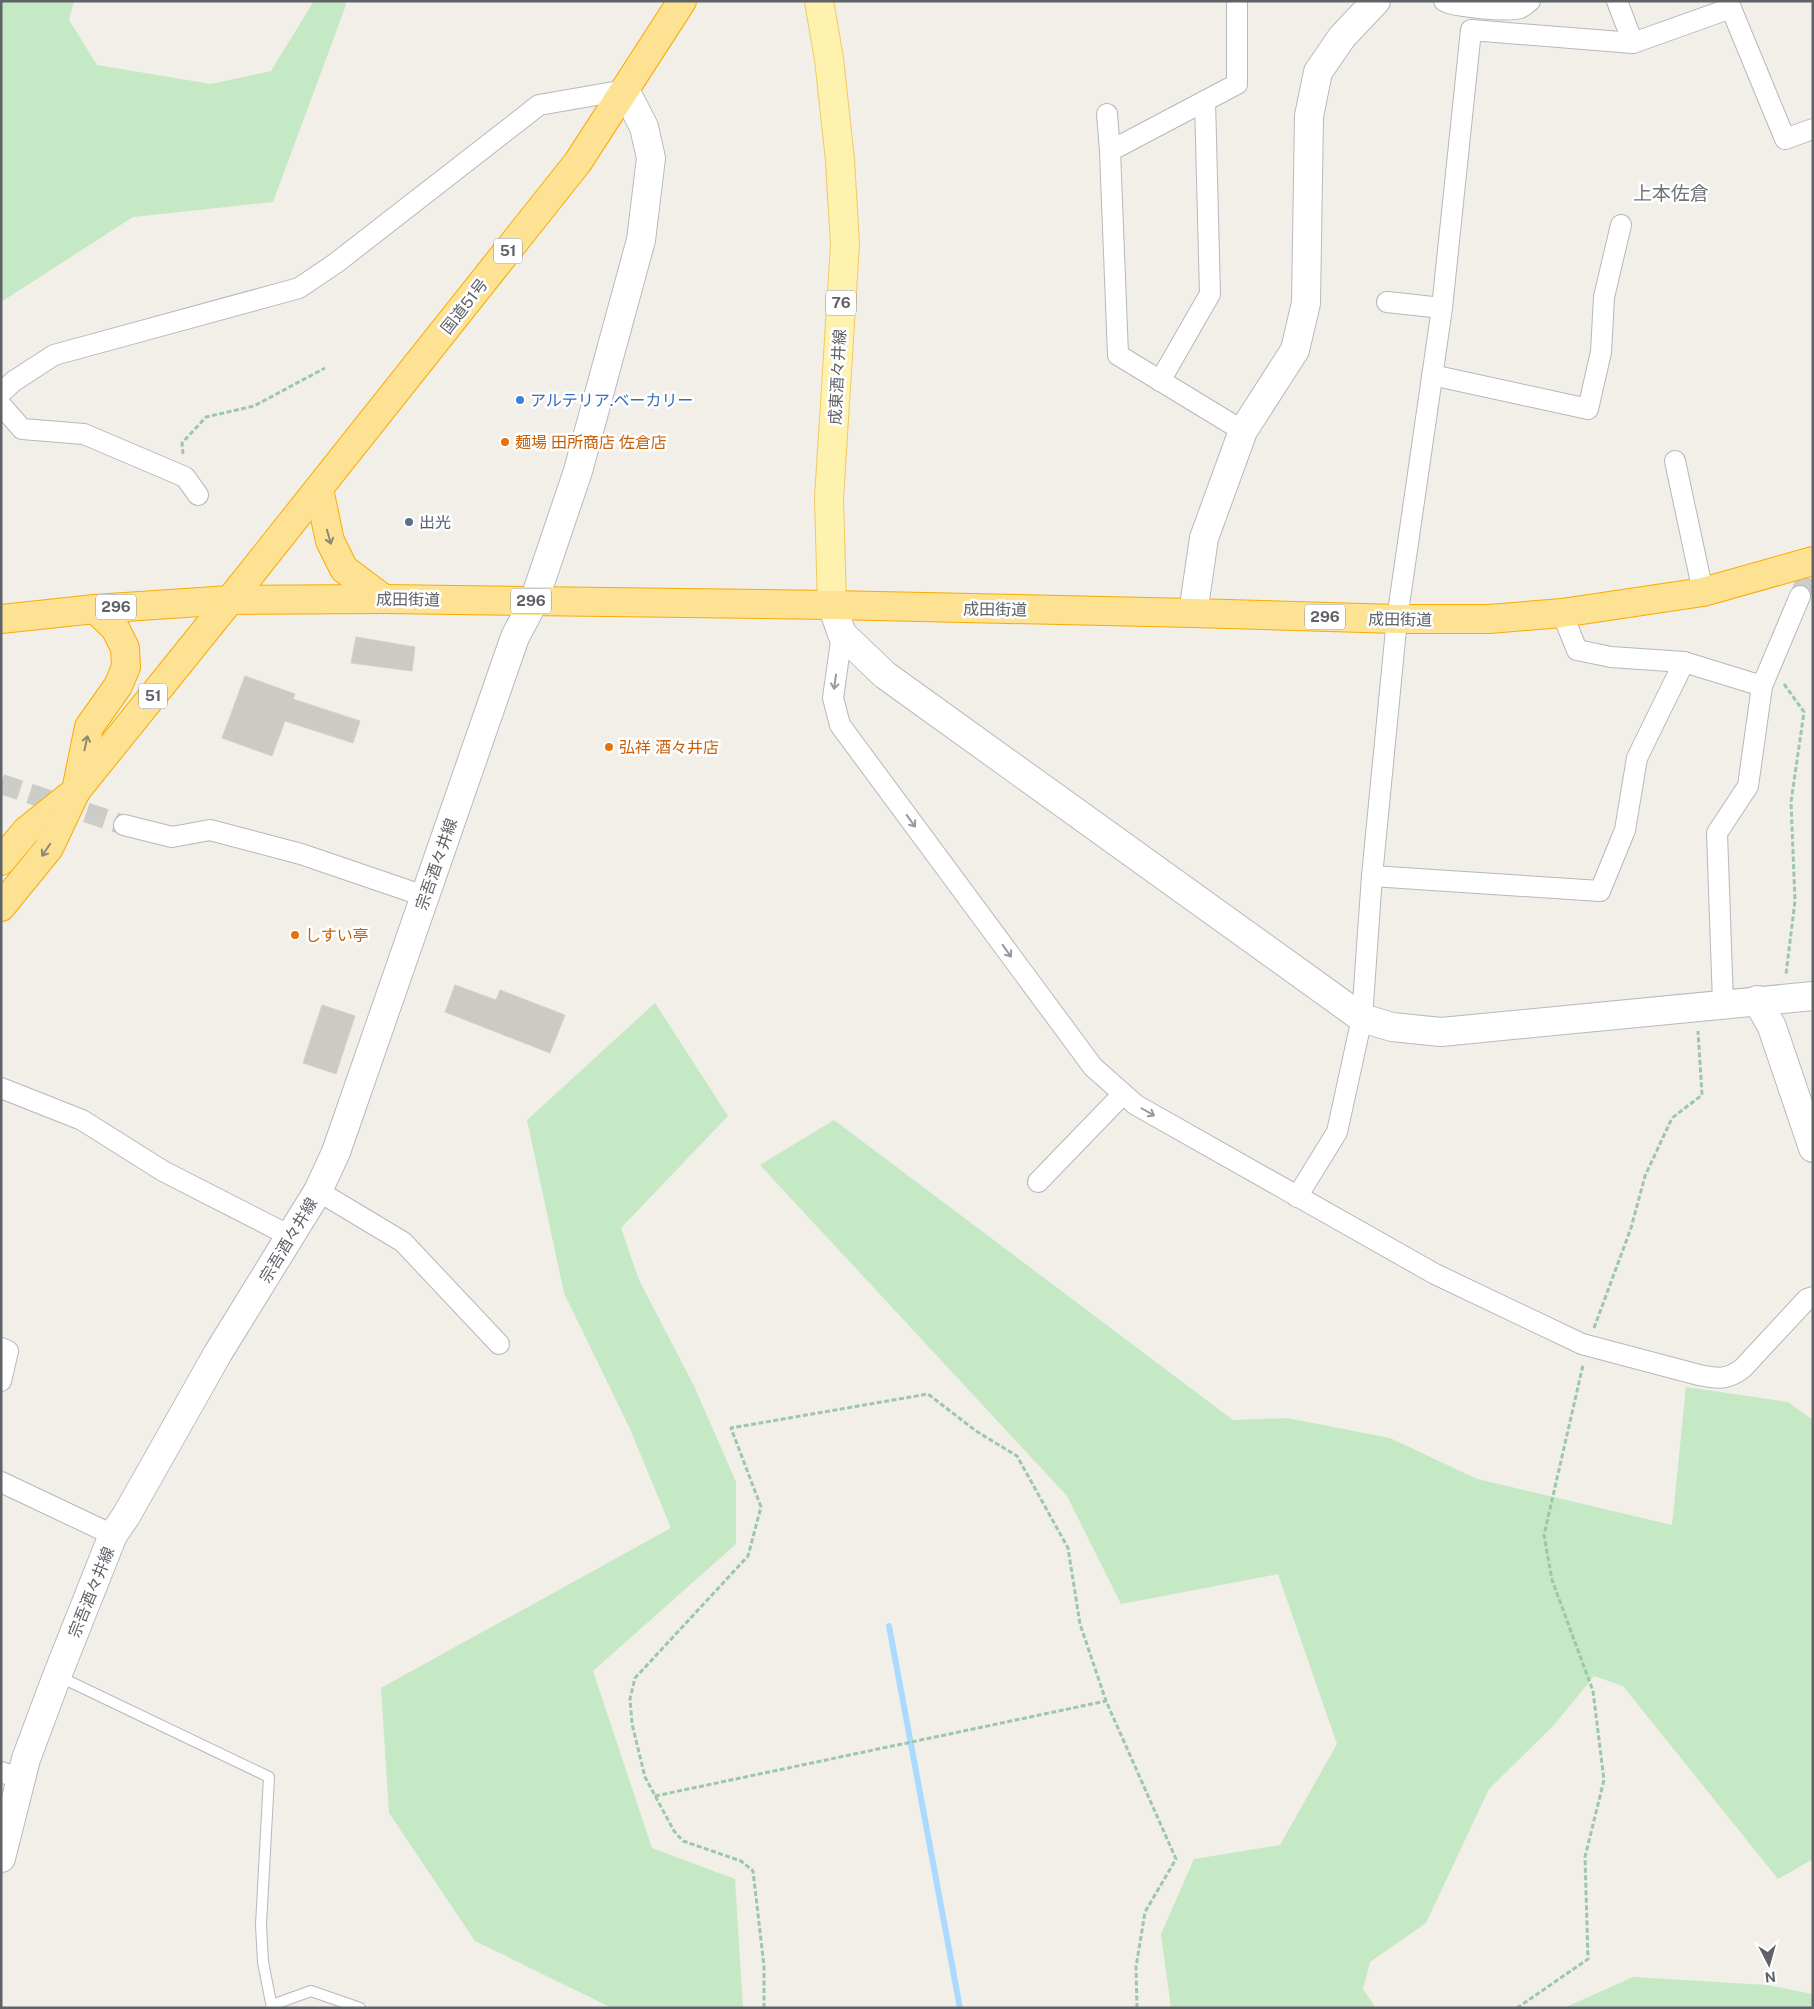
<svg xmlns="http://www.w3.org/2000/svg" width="1814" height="2009" font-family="'Public Sans','Noto Sans JP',sans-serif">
	<rect width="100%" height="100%" fill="#f1efe8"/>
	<g fill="#c5e8c5">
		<path d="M1 1H74L69 20 97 65 211 84 271 71 314 1H345L346 5 273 202 133 217 1 302Z"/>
		<path d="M655 1003 728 1116 621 1228 639 1280 694 1386 736 1482V1544L593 1671 652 1848 735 1879 743 2008H612L475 1941 389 1813 381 1688 671 1528 630 1429 564 1293 527 1120Z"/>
		<path d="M834 1120 1233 1420 1287 1418 1390 1438 1477 1479 1672 1525 1686 1387 1788 1402 1813 1420V1859L1778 1879 1623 1686 1594 1676 1554 1725 1489 1789 1426 1923 1370 1962 1363 1989 1376 2008H1171L1161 1934 1194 1859 1280 1845 1337 1744 1278 1574 1121 1604 1067 1496 760 1165Z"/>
		<path d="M1633 1977 1767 1985 1813 1994V2008H1564Z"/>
	</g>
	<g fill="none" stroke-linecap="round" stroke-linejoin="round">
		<path stroke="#aadaff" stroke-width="6" d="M889 1626 960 2008"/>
	</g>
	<g fill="#cccac5" stroke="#d6d1c6">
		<path d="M356 637 415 647 412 671 351 663Z"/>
		<path d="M245 676 295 694 293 699 360 721 353 743 285 721 272 756 222 738Z"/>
		<path d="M455 985 496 1000 500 990 565 1015 550 1053 445 1012Z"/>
		<path d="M322 1005 355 1016 336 1074 303 1063Z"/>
	</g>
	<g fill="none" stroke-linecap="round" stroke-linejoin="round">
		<g stroke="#ccccc8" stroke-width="20" stroke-dasharray="20 10" stroke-linecap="butt">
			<path d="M1800 596 1813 559"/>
			<path d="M1 784 124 825"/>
		</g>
		<defs>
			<g id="lane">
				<path d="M58 1676 269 1777 261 1925 263 1962 272 2008"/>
				<path d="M272 2005 311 1991 360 2008"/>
			</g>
			<g id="street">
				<path d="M1444 1C1451 7 1511 12 1520 8 1523 7 1527 3 1530 1"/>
				<path d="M1617 1 1633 43"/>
				<path d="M1728 1 1785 139 1813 129"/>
				<path d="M1107 114 1110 151 1118 355 1243 431"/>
				<path d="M1110 151 1237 84V1"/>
				<path d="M1387 302 1442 308"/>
				<path d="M1432 375 1588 409 1601 352 1604 297 1621 225"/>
				<path d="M1160 381 1210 294 1205 101"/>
				<path d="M1 393 14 381 54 355 299 288 336 263 539 105 625 90"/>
				<path d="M1 405 22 429 84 434 185 477 198 495"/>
				<path d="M1675 461 1703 592"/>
				<path d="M1562 613 1577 650 1611 657 1684 662 1762 686"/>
				<path d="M842 634 833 698 840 725 1093 1067 1136 1105 1435 1274 1582 1344 1699 1375C1718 1379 1728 1380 1743 1368L1807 1299 1813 1297"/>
				<path d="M124 825 172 837 210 830 301 854 424 896"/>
				<path d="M1372 876 1600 891 1625 830 1637 758 1684 662"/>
				<path d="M1723 1003 1717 833 1748 786 1762 686 1800 596"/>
				<path d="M1 1088 82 1120 163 1171 290 1236"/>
				<path d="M1038 1182 1123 1094"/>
				<path d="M318 1191 403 1242 499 1344"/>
				<path d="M1297 1197 1337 1132 1362 1018 1372 876 1397 619 1442 308 1471 30 1633 43 1731 8"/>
				<path d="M1 1348 8 1351 1 1381"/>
				<path d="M1 1482 113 1535"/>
				<path d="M1 1772 21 1779"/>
			</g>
			<g id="secondary">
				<path d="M832 605 842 634 885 675 1362 1018 1392 1027 1441 1032 1813 996"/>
				<path d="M1193 613 1204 538 1243 431 1295 350 1306 303 1309 116 1318 72 1342 37 1376 1"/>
				<path d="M1757 1000 1772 1027 1813 1148"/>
				<path d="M1 1858 26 1759 57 1676 113 1535 126 1516 218 1353 318 1191 336 1152 515 637 534 601 578 471 641 240 651 158 644 127 625 90"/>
			</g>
			<path id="primary" d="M819 1 829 59 840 160 845 244 829 498 832 605"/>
			<g id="highway">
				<path d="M319 489 330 541 344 569 384 599"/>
				<path d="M1 619 95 609 230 600 384 599 832 605 1193 613 1397 619H1489L1562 613 1703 592 1813 561"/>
				<path d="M1 861 26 831 76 791 230 600 578 162 682 1"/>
				<path d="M1 907 49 848 76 791 89 727 118 686 126 667 125 648 115 628 95 609"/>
			</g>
		</defs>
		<use href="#lane" stroke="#b5b8bc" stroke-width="12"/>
		<use href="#street" stroke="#b5b8bc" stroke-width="22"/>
		<use href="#secondary" stroke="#b6babf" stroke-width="30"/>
		<use href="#primary" stroke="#f2c960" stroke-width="30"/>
		<use href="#highway" stroke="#f9ab00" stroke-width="30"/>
		<g stroke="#9cc7a9" stroke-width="3" stroke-dasharray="5 2.5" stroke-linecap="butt">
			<path d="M183 454 182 443 206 417 254 406 325 368"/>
			<path d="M1784 684 1804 712 1791 802 1795 901 1786 974"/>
			<path d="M1594 1328 1631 1228 1645 1176 1672 1118 1702 1095 1698 1031"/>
			<path d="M655 1796 1106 1701"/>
			<path d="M764 2008V1966L753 1871 741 1861 683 1841 674 1831 645 1777 632 1724 630 1699 635 1678 748 1556 761 1507 731 1428 928 1394 976 1431 1017 1456 1068 1548 1080 1624 1106 1701 1176 1859 1145 1912 1136 1967 1137 2008"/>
			<path d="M1517 2008 1588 1959 1585 1857 1604 1780 1593 1691 1552 1580 1544 1535 1583 1365"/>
		</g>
		<use href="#lane" stroke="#fff" stroke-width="10"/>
		<use href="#street" stroke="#fff" stroke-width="20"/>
		<use href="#secondary" stroke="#fff" stroke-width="28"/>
		<use href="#primary" stroke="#fff2af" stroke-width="28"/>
		<use href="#highway" stroke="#fde293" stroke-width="28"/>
	</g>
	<defs><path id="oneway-shaft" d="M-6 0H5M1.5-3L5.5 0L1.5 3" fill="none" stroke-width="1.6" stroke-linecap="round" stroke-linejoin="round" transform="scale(1.25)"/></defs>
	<g stroke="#8e8975">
		<use href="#oneway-shaft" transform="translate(329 537) rotate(74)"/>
		<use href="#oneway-shaft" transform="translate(86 743) rotate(-78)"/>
		<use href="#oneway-shaft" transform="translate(46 850) rotate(124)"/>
	</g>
	<g stroke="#979a9d">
		<use href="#oneway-shaft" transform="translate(835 682) rotate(98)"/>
		<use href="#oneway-shaft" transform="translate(911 821) rotate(54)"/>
		<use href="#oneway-shaft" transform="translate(1007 951) rotate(54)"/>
		<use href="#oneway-shaft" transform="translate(1148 1112) rotate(30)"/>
	</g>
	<circle fill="#3f7fe0" stroke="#fff" stroke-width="2" cx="520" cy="400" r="5"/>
	<g fill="#e8710a" stroke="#fff" stroke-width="2">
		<circle cx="505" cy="442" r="5"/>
		<circle cx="609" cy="747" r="5"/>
		<circle cx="295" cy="935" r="5"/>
	</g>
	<circle fill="#5c6f8a" stroke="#fff" stroke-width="2" cx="409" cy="522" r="5"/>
	<g text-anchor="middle" stroke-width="5" stroke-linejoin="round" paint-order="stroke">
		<g fill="#fff" stroke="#8f9295" stroke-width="1">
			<rect x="494" y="238.5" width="28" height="25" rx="4"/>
			<rect x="826" y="290.5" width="30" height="25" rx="4"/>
			<rect x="511" y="588.5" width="40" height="25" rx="4"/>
			<rect x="96" y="594.5" width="40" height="25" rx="4"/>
			<rect x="1305" y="604.5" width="40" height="25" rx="4"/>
			<rect x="139" y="683.5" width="28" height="25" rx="4"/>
		</g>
		<g font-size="15" font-weight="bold" fill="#5f6368">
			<text x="508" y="256">51</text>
			<text x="841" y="308">76</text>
			<text x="531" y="606">296</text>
			<text x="116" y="612">296</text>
			<text x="1325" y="622">296</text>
			<text x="153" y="701">51</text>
		</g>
		<g font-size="16" fill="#5f6368" stroke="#fff">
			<text transform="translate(464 306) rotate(-52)" y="6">国道51号</text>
			<text transform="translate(837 377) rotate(-87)" y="6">成東酒々井線</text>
			<text transform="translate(408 599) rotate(1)" y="6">成田街道</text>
			<text transform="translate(995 609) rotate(1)" y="6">成田街道</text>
			<text transform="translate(1400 619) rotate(1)" y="6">成田街道</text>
			<text transform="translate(436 864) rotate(-71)" y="6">宗吾酒々井線</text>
			<text transform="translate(288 1240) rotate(-59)" y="6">宗吾酒々井線</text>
			<text transform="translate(91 1592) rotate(-68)" y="6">宗吾酒々井線</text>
		</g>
		<g font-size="16" fill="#366cbe" stroke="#fff" text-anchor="start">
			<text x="530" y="406">アルテリア.ベーカリー</text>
		</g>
		<g font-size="16" fill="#c56008" stroke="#fff" text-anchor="start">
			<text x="515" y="448">麺場 田所商店 佐倉店</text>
			<text x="619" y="753">弘祥 酒々井店</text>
			<text x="305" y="941">しすい亭</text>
		</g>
		<g font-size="16" fill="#4e5e75" stroke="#fff" text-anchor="start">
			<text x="419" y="528">出光</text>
		</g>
		<g font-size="19" fill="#70757a" stroke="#fff">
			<text x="1671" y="200">上本佐倉</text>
		</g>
	</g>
	<rect width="1814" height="2009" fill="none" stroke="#5f6368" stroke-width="5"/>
	<g transform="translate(1769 1964) rotate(174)" stroke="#ffffff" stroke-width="4" paint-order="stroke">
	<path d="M0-4L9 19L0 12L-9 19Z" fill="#5f6368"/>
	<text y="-8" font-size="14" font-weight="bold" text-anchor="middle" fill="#5f6368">N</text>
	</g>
</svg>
